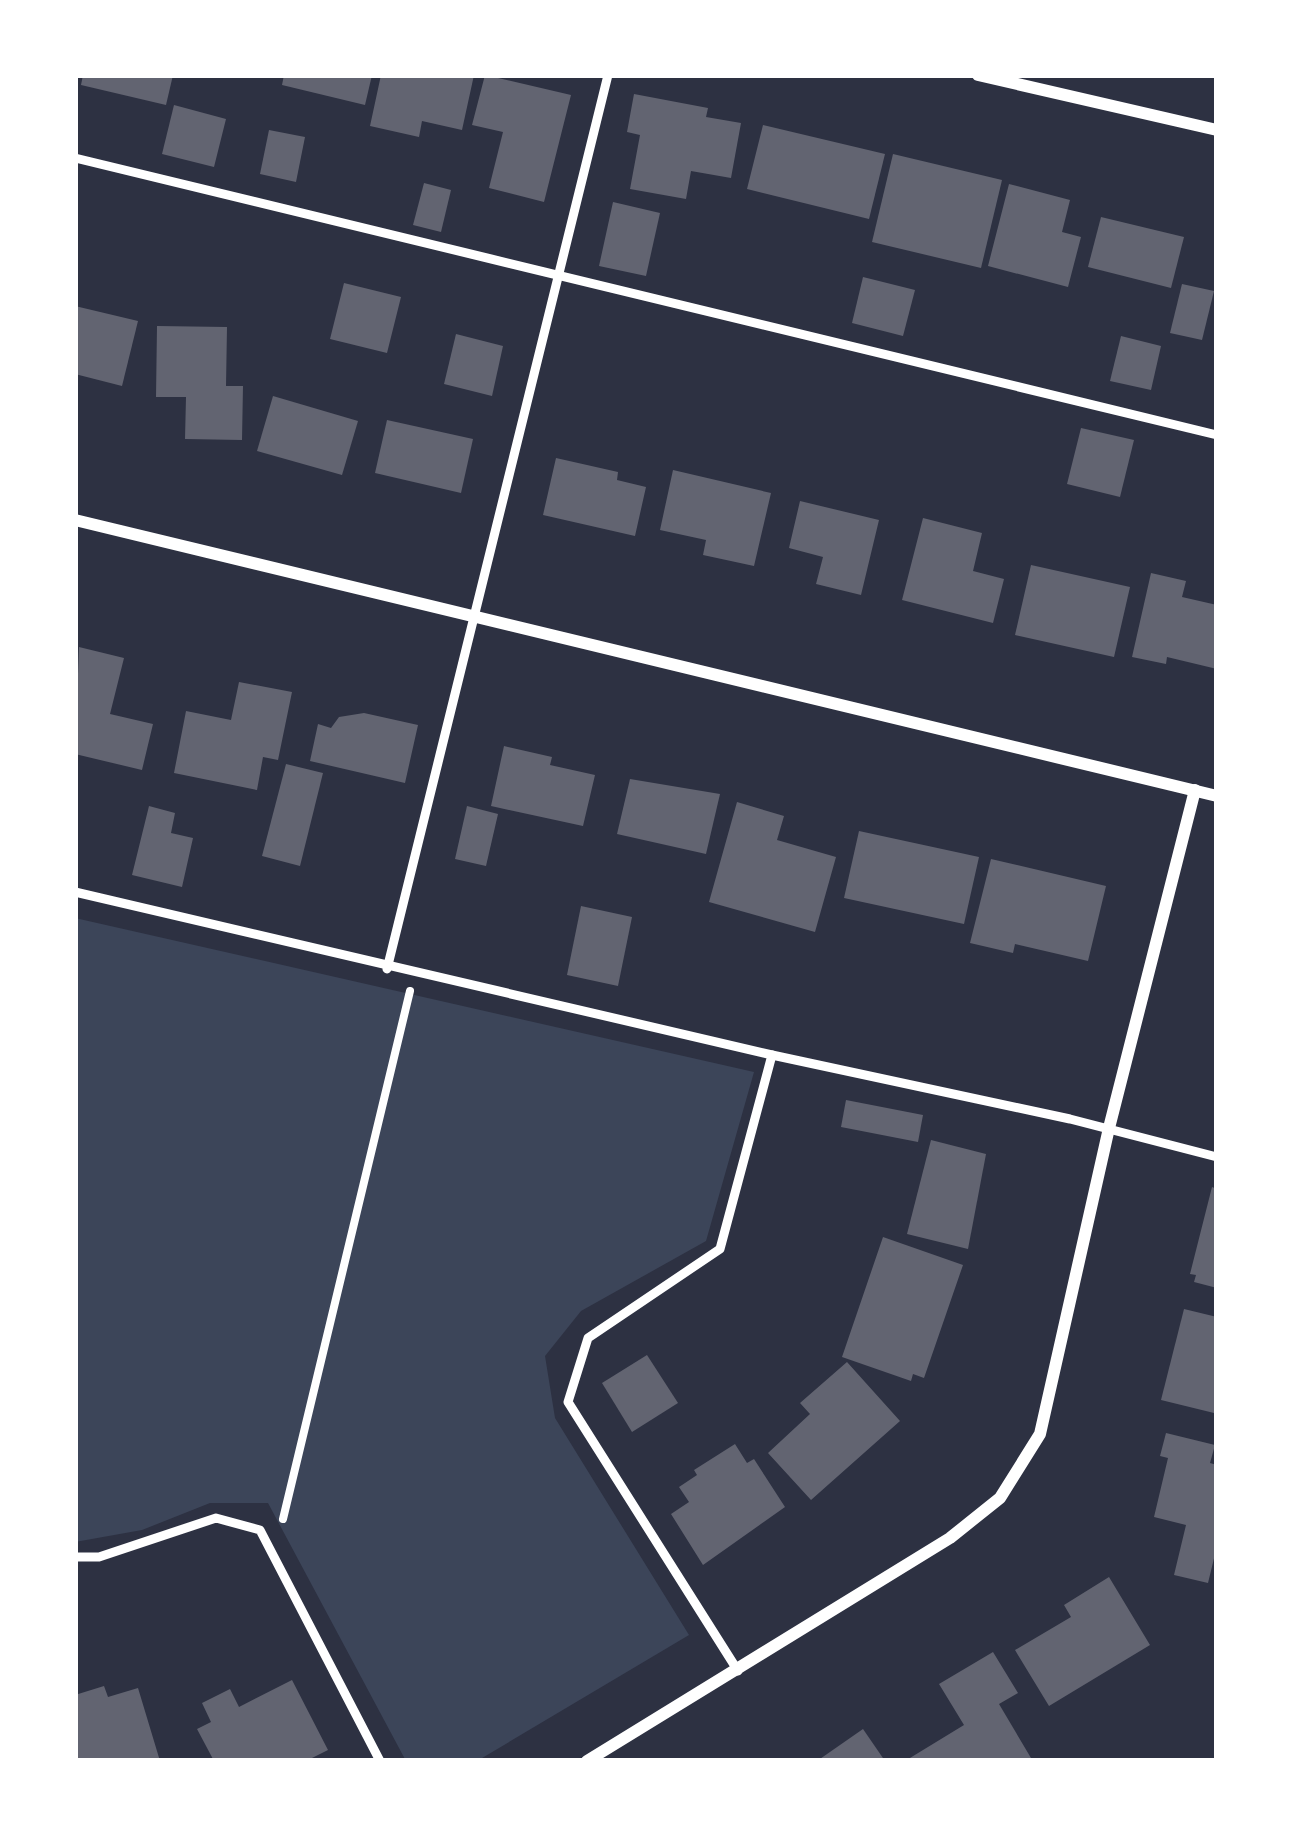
<svg xmlns="http://www.w3.org/2000/svg" width="1292" height="1836" font-family="'Golos Text',sans-serif">
	<rect width="100%" height="100%" fill="#2d3142"/>
	<path fill="#3c4559" d="M75 918 754 1072 706 1241 581 1311 545 1356 555 1418 689 1635 477 1761H406L268 1503H210L142 1530 75 1542Z"/>
	<g fill="#626471">
		<path d="M83 75H173L166 105 81 85Z"/>
		<path d="M284 75H372L365 105 282 85Z"/>
		<path d="M381 75H474L462 130 422 121 419 137 370 126Z"/>
		<path d="M485 75 571 95 544 202 489 188 503 132 472 125Z"/>
		<path d="M634 94 708 108 706 117 741 123 731 178 691 171 686 199 630 189 640 135 627 132Z"/>
		<path d="M174 105 226 119 214 167 162 154Z"/>
		<path d="M763 125 885 154 869 219 747 189Z"/>
		<path d="M269 130 305 137 296 182 260 174Z"/>
		<path d="M893 154 1002 180 981 268 872 242Z"/>
		<path d="M424 183 451 190 441 232 413 225Z"/>
		<path d="M1009 184 1070 200 1062 232 1081 237 1068 287 988 266Z"/>
		<path d="M613 202 660 213 646 276 599 266Z"/>
		<path d="M1101 217 1184 237 1171 288 1088 267Z"/>
		<path d="M863 277 915 290 903 336 852 323Z"/>
		<path d="M344 283 401 297 387 353 330 339Z"/>
		<path d="M1182 284 1214 291 1202 340 1170 333Z"/>
		<path d="M75 306 138 321 122 386 75 374Z"/>
		<path d="M157 326 227 327 226 386H243L242 440 185 439 186 397H156Z"/>
		<path d="M456 334 503 346 492 396 444 384Z"/>
		<path d="M1121 336 1161 346 1151 390 1110 381Z"/>
		<path d="M273 396 358 421 342 475 257 451Z"/>
		<path d="M387 420 473 439 461 493 375 473Z"/>
		<path d="M1081 428 1134 440 1120 497 1067 484Z"/>
		<path d="M556 458 618 472 617 480 646 487 635 536 543 515Z"/>
		<path d="M673 470 771 493 754 566 703 555 706 540 660 530Z"/>
		<path d="M800 501 879 520 861 595 816 584 823 557 789 548Z"/>
		<path d="M923 518 982 533 973 571 1004 579 993 623 902 600Z"/>
		<path d="M1031 565 1130 587 1114 657 1015 635Z"/>
		<path d="M1151 573 1186 581 1182 597 1217 605V669L1167 657 1166 664 1132 657Z"/>
		<path d="M79 647 124 658 110 714 153 724 142 770 75 754Z"/>
		<path d="M239 682 292 692 278 760 263 757 257 790 174 773 186 711 231 720Z"/>
		<path d="M364 713 418 725 405 783 310 761 318 724 331 728 339 717Z"/>
		<path d="M504 746 552 757 550 765 595 775 583 826 491 806Z"/>
		<path d="M286 764 323 773 300 866 262 856Z"/>
		<path d="M630 779 720 794 706 854 617 834Z"/>
		<path d="M737 802 784 816 777 840 836 857 815 932 709 902Z"/>
		<path d="M149 806 175 813 171 833 193 838 182 887 132 875Z"/>
		<path d="M467 806 498 814 486 866 455 859Z"/>
		<path d="M859 831 979 857 964 924 844 898Z"/>
		<path d="M991 859 1106 886 1088 961 1015 944 1013 953 970 943Z"/>
		<path d="M581 906 632 917 618 986 567 975Z"/>
		<path d="M846 1100 923 1115 918 1142 841 1127Z"/>
		<path d="M931 1140 986 1154 968 1249 907 1234Z"/>
		<path d="M1212 1187 1217 1189V1288L1194 1282 1196 1275 1190 1274Z"/>
		<path d="M883 1237 963 1265 924 1378 913 1374 911 1381 842 1357Z"/>
		<path d="M1184 1309 1217 1317 1214 1413 1161 1400Z"/>
		<path d="M647 1355 678 1403 632 1432 602 1383Z"/>
		<path d="M847 1362 900 1421 811 1500 768 1453 810 1414 800 1403Z"/>
		<path d="M1166 1433 1215 1445 1210 1463 1217 1465V1546L1208 1583 1174 1575 1186 1525 1154 1517 1168 1458 1160 1456Z"/>
		<path d="M735 1444 747 1463 754 1459 785 1507 703 1565 671 1514 689 1502 679 1487 697 1475 694 1470Z"/>
		<path d="M1109 1577 1150 1645 1049 1706 1015 1650 1071 1617 1064 1605Z"/>
		<path d="M993 1652 1018 1693 999 1704 1031 1758 905 1761 964 1725 939 1684Z"/>
		<path d="M292 1680 328 1750 306 1761H214L197 1729 211 1722 202 1703 230 1689 239 1707Z"/>
		<path d="M104 1686 108 1697 138 1688 160 1761H75V1695Z"/>
		<path d="M863 1729 885 1761H817Z"/>
	</g>
	<g fill="none" stroke-linecap="round" stroke-linejoin="round">
		<path stroke="#fff" stroke-width="8" d="M283 1519 410 991"/>
		<g stroke="#fff" stroke-width="9">
			<path d="M75 158 1217 435"/>
			<path d="M75 892 772 1055 720 1249 588 1338 568 1402 738 1671"/>
			<path d="M387 969 608 75"/>
			<path d="M772 1055 1070 1119 1217 1157"/>
			<path d="M75 1557H99L216 1518 260 1530 380 1761"/>
		</g>
		<g stroke="#fff" stroke-width="12">
			<path d="M978 75 1217 130"/>
			<path d="M75 520 1217 796"/>
			<path d="M587 1761 950 1538 1000 1498 1040 1434 1109 1128 1195 790"/>
		</g>
	</g>
	<rect width="1292" height="1836" fill="none" stroke="#ffffff" stroke-width="156"/>
</svg>
